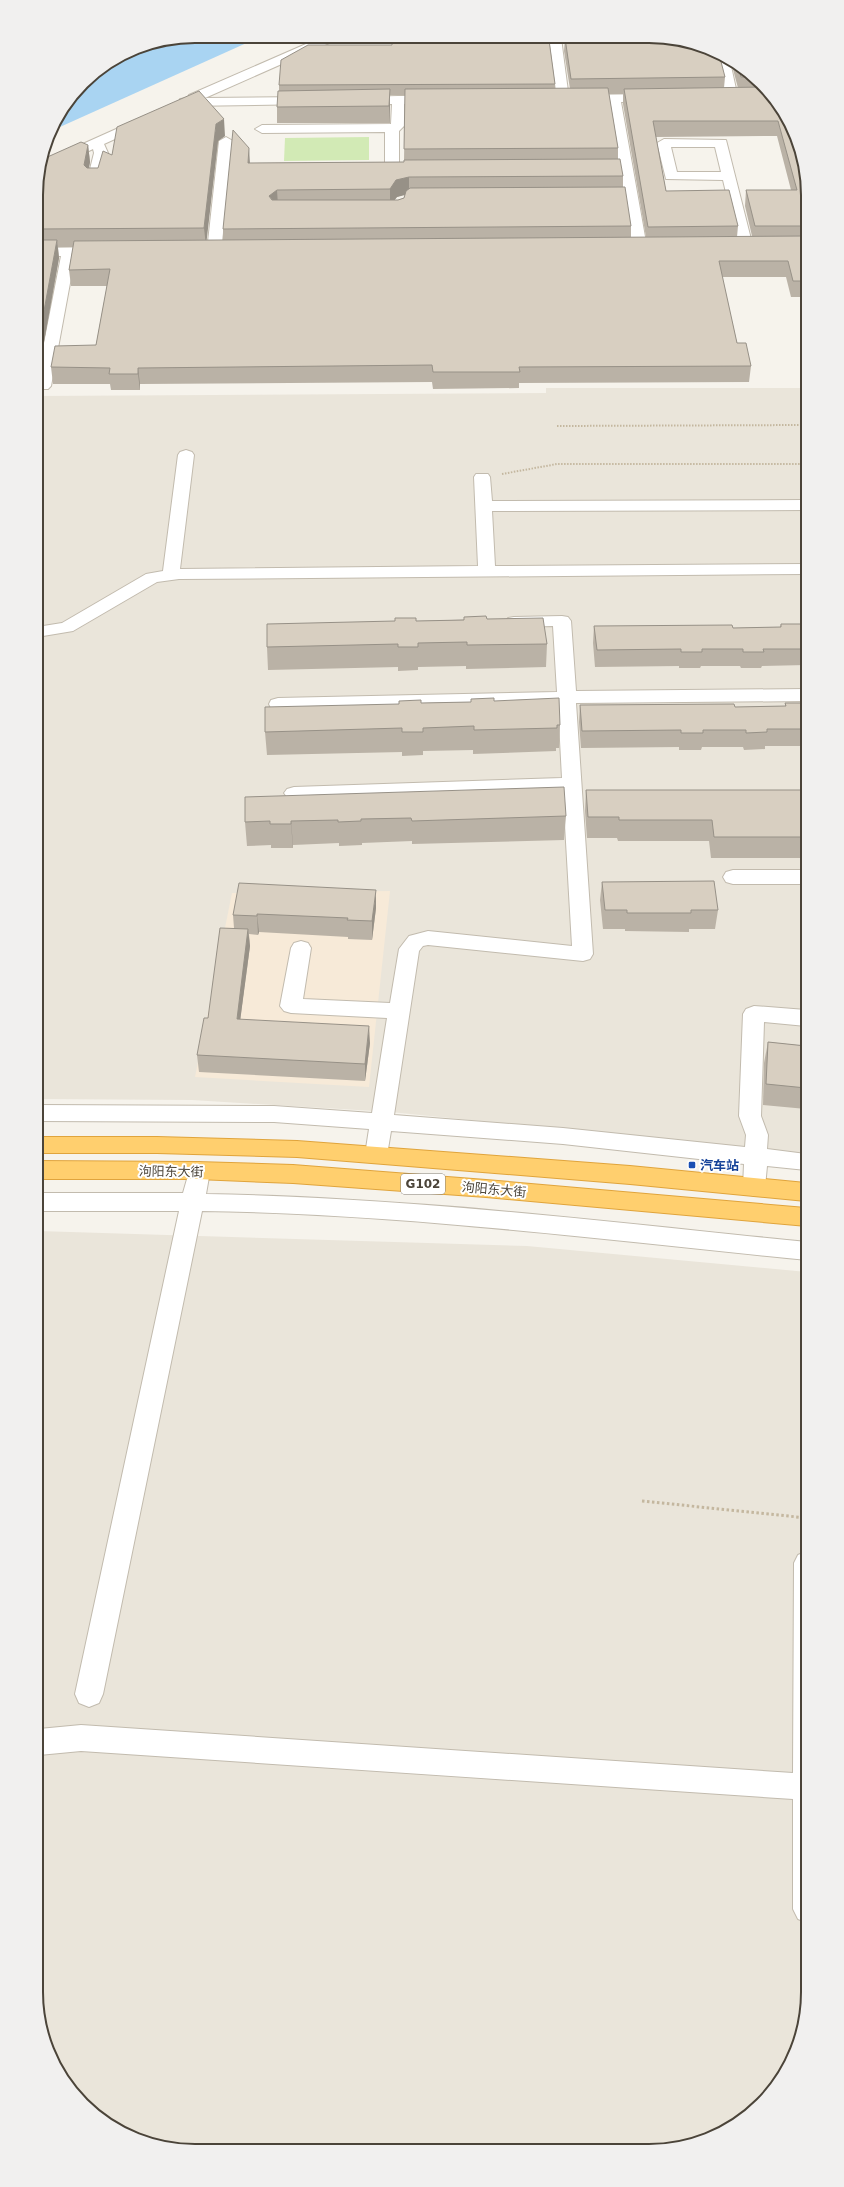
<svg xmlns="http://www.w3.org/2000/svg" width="844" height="2187" font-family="'DejaVu Sans','Noto Sans SC',sans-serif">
	<rect width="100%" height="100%" fill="#f6f3ec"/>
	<g fill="#eae5da">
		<path d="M546 388H805L806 1154 390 1112 192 1100 38 1099 37 396 546 393Z"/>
		<path d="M38 1231 527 1246 807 1272 808 2003 796 2053 769 2097 729 2130 681 2148H164L124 2135 83 2105 57 2071 39 2024Z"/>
	</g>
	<path fill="#f7ead8" d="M390 891 369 1087 195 1077 232 893Z"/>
	<path fill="#d2eab5" d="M369 137V160L284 161 285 138Z"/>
	<path fill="#a9d4f2" d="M195 36H262L51 131 52 124 90 76 134 48Z"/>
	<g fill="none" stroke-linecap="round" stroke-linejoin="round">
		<defs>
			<g id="minor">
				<path d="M322 37H338L336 40 205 98 308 97 313 98 314 101 313 104 185 106 179 102 180 99 188 98 189 95Z"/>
				<path d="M549 38H561L569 99 568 102 563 103 557 99Z"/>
				<path d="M717 53 729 57 738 98 737 101H727L726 98 716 55Z"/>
				<path d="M654 94 659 95 660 98 659 101 621 102 647 248 640 252 633 248 625 202H597L590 198 597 194H624L620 174H592L585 170 592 166H619L608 102 580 103 574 99 580 95Z"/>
				<path d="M398 96H436L442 100 436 104H404L405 125 399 131V165L421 168 423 171 421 174C411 176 392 177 385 167V132L262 133 255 129 262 125 391 124 392 104 360 105 354 101 360 97Z"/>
				<path d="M143 117 150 121 148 124 104 144 108 153 99 184H89L87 181 94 153 93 149 66 162 61 163 54 159 56 156Z"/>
				<path d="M226 137 233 141 221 251 214 255 207 251 219 141Z"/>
				<path d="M664 139 726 140 753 247 751 250 746 251 739 247 723 180 666 179 657 143ZM671 147H715L721 172H677Z"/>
				<path d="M103 247 110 251 108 254 75 256 51 386 48 389H38L37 379 61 256H36V248Z"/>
				<path d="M186 450 192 452 194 455 180 569 478 566 474 477 476 474H488L490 477 492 501 805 500V510L492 511 495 566 806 564V574L179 579 157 582 73 631 37 637V627L62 623 146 574 163 571 178 455 180 452Z"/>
				<path d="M562 616 568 617 571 621 576 691 806 689V701L576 703 593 954 590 959 583 961 428 945 423 946 419 951 394 1115 563 1128 745 1147 746 1135 739 1116 743 1014 746 1009 754 1006 806 1010V1026L764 1022 761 1116 768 1135 767 1149 806 1154V1170L767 1166 765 1187 762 1193 754 1196 746 1193 743 1187 744 1164 563 1144 391 1131 387 1155 384 1161 376 1163 368 1161 365 1155 369 1129 274 1122 38 1121V1105L274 1106 372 1113 387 1018 291 1013 284 1011 280 1006 291 948 294 943 301 941 308 943 311 948 303 999 390 1003 399 949 409 936 428 931 572 946 563 790 294 799 287 797 284 793 287 789 294 787 562 778 558 703 278 710 271 708 269 704 271 700 278 698 557 692 553 626 514 627 508 626 505 622 508 618 514 617Z"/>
				<path d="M733 870H806V884H733L726 882 723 877 726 872Z"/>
				<path d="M199 1162 207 1165 210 1171 206 1194C406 1197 607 1222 807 1242V1260C606 1240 404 1214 202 1211L103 1694 99 1703 89 1707 79 1703 75 1694 179 1211H38V1193H183L191 1165Z"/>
				<path d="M807 1551 808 1923 798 1919 793 1909V1799L81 1751 39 1755V1729L81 1725 793 1773 794 1563 798 1555Z"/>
			</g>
			<g id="highway">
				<path d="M38 1137H157L297 1141 630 1166 806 1183V1201L630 1184 297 1157 157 1153H38Z"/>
				<path d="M38 1161 197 1162 293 1165 486 1180 806 1208 807 1226 486 1197 293 1183 197 1179H38Z"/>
			</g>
		</defs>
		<use href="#minor" stroke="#c2bbae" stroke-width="2"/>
		<use href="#highway" stroke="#e0a43c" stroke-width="2"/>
		<g stroke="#c4b79f" stroke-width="2" stroke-dasharray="1.5 1.5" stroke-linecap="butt">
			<path d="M557 426 805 425"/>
			<path d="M502 474 557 464H805"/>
		</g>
		<path stroke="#c4b79f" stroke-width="3" stroke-dasharray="2.5 2.5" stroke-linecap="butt" d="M642 1501 807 1518"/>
		<use href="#minor" fill="#fff" fill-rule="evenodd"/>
		<use href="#highway" fill="#ffcf6e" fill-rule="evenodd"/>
	</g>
	<g fill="#bab2a6" fill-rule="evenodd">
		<path d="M399 37 506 38 507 41 555 84V89H570L564 51 565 38 681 39 725 77 724 88H738L730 58 761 82 787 116 805 163V316L800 297H791L786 277H722L737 343 751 366 749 382 519 383V388L433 389 432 382 140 384V390H111L110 384H53L51 367 96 345 107 286H71L69 270 73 247H58L59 258 37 381 36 184 88 145 90 162 89 168H98L112 155 225 136 218 141 206 240H223V229L250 163 404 162 405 95H390V123H277V107L279 91V85L392 45 401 39ZM609 94H623V104L646 237H631V226L623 187V176L618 159V148ZM777 136 791 190H746L745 206 752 236 737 237 738 226 666 191 656 137ZM405 194 404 198 398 200H394L397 197Z"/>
		<path d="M805 333V353L803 346Z"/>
		<path d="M487 619 547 644 546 667 466 669V666L418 667V670L398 671V667L268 670 267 647 416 621Z"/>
		<path d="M781 624H806V665L762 666 761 668H741L740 666H701L700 668H679V666L595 667 593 643 594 626 733 628 780 627Z"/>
		<path d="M471 699 494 701 560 725 559 748H556V751L473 754V750L423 751V755L402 756V752L267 755 265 732 421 703 471 702Z"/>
		<path d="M785 703H806V746H765V749L744 750 743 747H702L701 750H679V747L581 748 579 722 580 705 735 707 785 706Z"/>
		<path d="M586 790H806V858H711L709 841H618L617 838H587L585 811Z"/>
		<path d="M245 797 566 816 564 840 412 844V841L362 843V845L339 846V843L293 845V848H271V845L247 846 245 822Z"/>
		<path d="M602 882 718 910 715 929H689V932L625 931V929H603L600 900Z"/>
		<path d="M376 908 372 940 348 939V937L259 932 258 935 249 934 250 946 240 1020 370 1043 365 1081 199 1072 197 1055 234 928 233 915Z"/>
		<path d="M768 1042 806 1046V1109L763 1105 764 1063Z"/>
	</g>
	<g fill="#979187">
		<path d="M416 37 452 38 416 41Z"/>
		<path d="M390 89V123L389 106Z"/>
		<path d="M224 119 225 136 218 141 206 246 204 228 216 124Z"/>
		<path d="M88 145 90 162 86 182 84 165Z"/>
		<path d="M249 148 250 164 248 163Z"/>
		<path d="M409 177V194L397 197 390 206V189L396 180Z"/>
		<path d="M277 190 278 206 269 196Z"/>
		<path d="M57 240 59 258 37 381V349Z"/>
		<path d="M138 368 140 384V390L138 374Z"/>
		<path d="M291 821 293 845V848L291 824Z"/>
		<path d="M376 890V908L372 940V921Z"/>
		<path d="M257 914 259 932 258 935 257 916Z"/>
		<path d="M248 929 250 946 238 1037 237 1019Z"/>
		<path d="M369 1026 370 1043 365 1081V1064Z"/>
	</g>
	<g fill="#d8cfc1" stroke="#979187">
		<path d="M435 38H506L507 41 549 40 555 84 279 85 281 60 308 45H392V41H399V39H427Z"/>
		<path d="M565 38 681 39 719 54 725 77 571 79Z"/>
		<path d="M737 64 755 77H741Z"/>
		<path d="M765 87 787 116 805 163V226H755L746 190H797L778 121H653L666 191 729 190 738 226 648 227 624 89Z"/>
		<path d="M608 88 618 148 404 149 405 89Z"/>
		<path d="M390 89 389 106 277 107 278 91Z"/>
		<path d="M199 91 224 119 216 124 204 228 36 229V184L43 159 81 142 88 145 84 165 87 168H98L103 151 112 155 117 127Z"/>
		<path d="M233 130 249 148 248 163 404 162V160L620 159 623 176 409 177 396 180 390 189 277 190 269 196 272 200H398L404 198 406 191 410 188 625 187 631 226 223 229Z"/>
		<path d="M805 236V291L803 281H793L788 261H719L737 343H746L751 366 519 367 520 372H433L432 365 138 368V374H109L110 368 51 367 55 346 96 345 110 269 69 270 74 241Z"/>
		<path d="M36 240H57L37 349Z"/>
		<path d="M486 616 487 619 543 618 547 644 467 645V642L418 643V647H398V644L267 647V624L395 621V618H416V621L464 620V617Z"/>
		<path d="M781 624H806V649H763L764 652H743V649H702V652H681V649L597 650 594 626 732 625 733 628 781 627Z"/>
		<path d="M494 698V701L559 698 560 725H557V728L474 730V726L423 728V732H402V728L265 732V707L399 704V701L421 700V703L471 702V699Z"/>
		<path d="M785 703H806V729H767V732L746 733V730H703V733H681V730L582 731 580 705 734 704 735 707 786 706Z"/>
		<path d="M564 787 566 816 412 821 411 818 361 819V821L338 822V820L291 821V824H270V821L245 822V797Z"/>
		<path d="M586 790H806V837H714L712 820H619V817H588Z"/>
		<path d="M714 881 718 910H691V913H627V910H605L602 882Z"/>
		<path d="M239 883 376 890 372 921 347 920 348 918 257 914V916L233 915Z"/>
		<path d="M220 928 248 929 237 1019 369 1026 365 1064 197 1055 204 1018H208Z"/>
		<path d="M768 1042 806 1046V1088L766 1084Z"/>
	</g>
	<rect fill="#1a4fb4" stroke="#fff" stroke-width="1.5" x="688" y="1161" width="8" height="8" rx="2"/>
	<g text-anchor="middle" stroke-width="4" stroke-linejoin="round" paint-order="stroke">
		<rect fill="#fff" stroke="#817c74" stroke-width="1" x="401" y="1174" width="44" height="20" rx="3"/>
		<g font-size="12" font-weight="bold" fill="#4b4439">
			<text x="423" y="1188">G102</text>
		</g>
		<g font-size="13" font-weight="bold" fill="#164399" stroke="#fff" text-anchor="start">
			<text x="700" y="1170">汽车站</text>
		</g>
		<g font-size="13" fill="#4b4439" stroke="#fff">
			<text transform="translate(171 1171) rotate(1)" y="5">泃阳东大街</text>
			<text transform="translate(494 1189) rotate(5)" y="5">泃阳东大街</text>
		</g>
	</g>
	<path d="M0 0H844V2187H0ZM195 43H649A152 152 0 0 1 801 195V1992A152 152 0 0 1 649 2144H195A152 152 0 0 1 43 1992V195A152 152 0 0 1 195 43Z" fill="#f1f0ef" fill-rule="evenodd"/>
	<path fill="none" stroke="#4b4439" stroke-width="2" d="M195 43H649A152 152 0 0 1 801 195V1992A152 152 0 0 1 649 2144H195A152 152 0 0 1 43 1992V195A152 152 0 0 1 195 43Z"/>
</svg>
